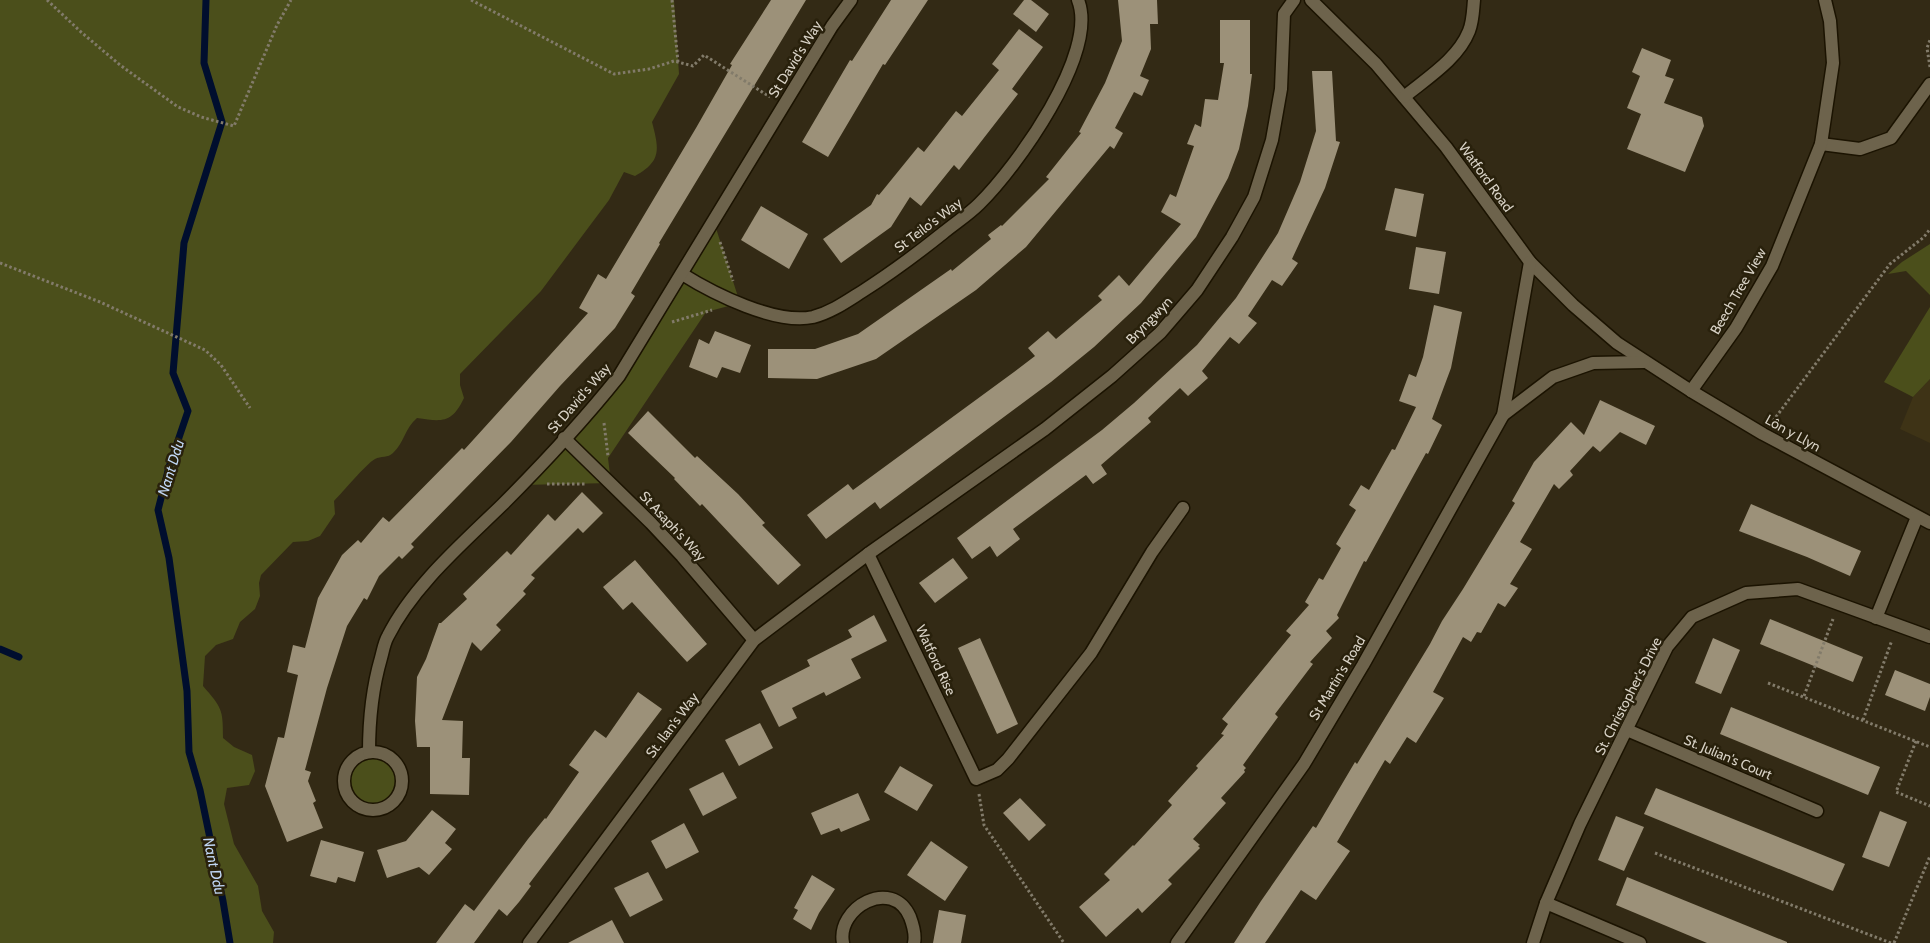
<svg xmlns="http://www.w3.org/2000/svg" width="1930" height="943" font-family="Cabin,sans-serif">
	<rect width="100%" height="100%" fill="#332a15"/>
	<path fill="#3e3316" d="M1930 379V443L1900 429 1913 397Z"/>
	<g fill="#4b4f1b">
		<path d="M0 0H674L679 74 652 122C659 149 662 161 635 176L624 172 609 200 541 291 460 374V385L464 398C452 423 443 422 417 418 405 428 404 443 393 453 388 458 381 456 375 459 366 464 343 492 334 501L335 514 320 536 308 541 293 542 261 575 259 583 260 596 255 609 240 622 233 639 216 645 205 656 203 686C222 708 223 709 223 738L234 747 252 755 255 771 249 785 227 788 224 804 234 844 258 886 262 911 274 932 273 943H0Z"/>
		<path d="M714 222 740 303 706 312 608 458 611 483 521 485 593 408Z"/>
		<path d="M1930 244V295L1906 271 1888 274 1902 262Z"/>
		<path d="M1930 307V379L1913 397 1884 382Z"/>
		<circle cx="373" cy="781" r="29"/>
	</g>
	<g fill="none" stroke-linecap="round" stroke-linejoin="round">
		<g stroke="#000e2e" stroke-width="7">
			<path d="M206 0 204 63 222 122 184 243 173 373 188 411 169 467 158 510 169 558 187 691 189 752 200 790 223 901 230 943"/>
			<path d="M0 649 19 657"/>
		</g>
	</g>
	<g fill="#9c9179">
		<path d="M771 0H806L659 243 660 244 631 293 635 296 615 328 560 386 511 442 411 544 414 547 402 559 399 556 379 576 367 600 364 598 347 626 327 688 305 770 311 772 308 781 316 801 313 803 323 828 287 842 265 786 278 737 284 738 298 675 287 672 293 645 305 648 318 598 342 555 358 540 361 543 383 517 389 522 462 448 464 450 588 313 579 308 598 274 606 279 696 128 732 65 730 64Z"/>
		<path d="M891 0H928L885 65 883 64 828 157 802 142 850 60 852 61Z"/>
		<path d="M1024 0H1031L1049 14 1036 32 1013 14Z"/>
		<path d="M1118 0H1157L1158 24H1150L1151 49 1140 76 1149 80 1142 96 1134 92 1115 128 1123 133 1114 149 1110 146 1026 247 976 290 876 359 817 379 768 378V349H815L858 334 951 269 952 271 991 239 988 235 1001 225 1002 226 1049 179 1046 177 1081 133 1079 132 1105 83 1122 41Z"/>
		<path d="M1220 20H1250V74H1252L1248 106 1239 149 1228 178 1196 237 1141 303 1094 347 1051 382 880 509 875 502 826 539 807 515 848 484 853 490 1014 372 1035 356 1028 348 1048 331 1056 339 1102 300 1098 296 1119 275 1129 286 1181 224 1161 212 1170 194 1176 197 1194 146 1187 144 1195 124 1201 127 1205 99 1218 100 1224 63H1220Z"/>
		<path d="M1019 29 1043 47 1012 89 1018 94 959 170 954 165 921 206 910 197 891 227 841 263 823 239 871 205 877 194 879 195 918 147 924 152 956 111 962 116 999 70 992 64Z"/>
		<path d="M1642 48 1671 60 1665 76 1674 79 1664 103 1702 117 1704 126 1685 172 1627 149 1641 114 1627 108 1640 76 1632 72Z"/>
		<path d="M1312 71H1332L1336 141 1340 142 1325 188 1292 259 1298 263 1282 286 1272 280 1248 316 1257 323 1239 344 1230 337 1202 371 1208 378 1188 396 1180 388 1148 418 1151 422 1101 465 1107 474 1093 484 1086 475 1013 529 1020 539 997 557 990 546 972 559 957 538 1102 430 1134 403 1197 345 1236 298 1278 233 1300 182 1316 131Z"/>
		<path d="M1395 188 1424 194 1416 237 1385 230Z"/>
		<path d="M761 206 808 234 789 269 741 240Z"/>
		<path d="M1416 247 1446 252 1439 294 1409 289Z"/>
		<path d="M1434 305 1462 312 1451 368 1432 419 1442 425 1428 454 1426 453 1366 562 1364 561 1337 615 1339 618 1326 631 1332 638 1310 662 1313 664 1275 714 1278 717 1243 765 1246 768 1244 770 1245 772 1221 798 1226 803 1193 839 1200 845 1198 846 1200 848 1168 880 1172 884 1142 913 1138 908 1106 937 1079 907 1110 880 1104 874 1133 845 1134 846 1172 805 1168 801 1198 768 1196 766 1224 735 1221 734 1228 724 1222 719 1291 635 1286 631 1309 605 1305 602 1319 578 1323 580 1341 548 1336 544 1356 510 1349 505 1361 485 1369 490 1392 449 1395 450 1416 407 1399 401 1409 374 1416 377 1423 357Z"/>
		<path d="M715 331 751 345 740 373 722 367 717 378 689 367 699 339 709 344Z"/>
		<path d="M1600 400 1655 426 1646 445 1620 432 1600 452 1593 446 1570 471 1573 475 1559 489 1554 484 1520 542 1532 549 1510 584 1518 588 1505 607 1498 603 1481 633 1477 632 1471 642 1463 637 1433 692 1444 698 1416 743 1407 737 1390 764 1385 760 1337 842 1350 851 1316 900 1301 890 1265 943H1234L1261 901 1313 826 1316 828 1355 762 1357 764 1430 644 1442 621 1463 589 1515 503 1512 501 1534 462 1571 422 1584 435Z"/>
		<path d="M648 411 695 458 697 456 738 494 765 523 762 525 801 565 778 585 702 504 700 506 674 479 675 478 628 433Z"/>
		<path d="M582 492 603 513 583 533 578 528 531 575 535 578 523 591 526 594 496 625 501 630 481 651 472 642 442 720 463 721 462 758H470L469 795 430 794V747H417L415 721 417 677 426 659 439 623H441L467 599 463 594 507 551 511 555 548 514 555 521Z"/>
		<path d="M1751 504 1861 551 1850 576 1807 557 1739 531Z"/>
		<path d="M953 558 968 578 935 603 919 583Z"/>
		<path d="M635 560 707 644 687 662 632 602 623 610 603 587Z"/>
		<path d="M874 615 887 641 851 659 861 678 826 696 824 692 792 708 797 718 779 727 761 691 810 666 807 660 852 637 848 630Z"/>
		<path d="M1770 619 1863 657 1853 682 1760 644Z"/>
		<path d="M980 638 1018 724 997 734 958 648Z"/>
		<path d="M1713 638 1740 650 1721 694 1695 683Z"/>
		<path d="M1895 670 1930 684V697L1925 711 1885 695Z"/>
		<path d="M638 692 662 709 529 884 531 886 519 902 507 916 499 909 474 943H436L465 904 474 911 528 839 545 818 546 819 579 772 569 765 595 730 606 738Z"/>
		<path d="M1731 707 1880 767 1868 795 1720 734Z"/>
		<path d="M760 723 773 748 739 766 725 740Z"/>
		<path d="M900 766 933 785 917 811 884 792Z"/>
		<path d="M723 772 737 798 703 816 689 789Z"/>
		<path d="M1656 788 1845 864 1833 891 1644 814Z"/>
		<path d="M858 793 870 820 841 832 839 828 821 835 811 813Z"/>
		<path d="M1020 798 1046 825 1029 841 1003 813Z"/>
		<path d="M432 810 456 829 445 843 452 849 429 875 419 867 387 878 377 850 406 841Z"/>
		<path d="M1880 811 1907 822 1889 867 1862 857Z"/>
		<path d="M1616 816 1644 827 1624 871 1598 860Z"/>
		<path d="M684 823 699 852 666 869 651 841Z"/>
		<path d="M321 840 364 852 355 882 338 877 336 883 310 876Z"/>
		<path d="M931 841 968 867 945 901 907 875Z"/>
		<path d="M648 872 663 900 630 917 614 888Z"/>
		<path d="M812 875 835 889 819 913 811 930 793 919 798 910 794 908Z"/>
		<path d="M1627 877 1787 942V943H1707L1616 905Z"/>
		<path d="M939 910 966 915 961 943H933Z"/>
		<path d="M612 920 624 943H568Z"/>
	</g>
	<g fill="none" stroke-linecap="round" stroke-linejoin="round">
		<defs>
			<g id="minor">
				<path d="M1311 0 1376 64 1446 147 1530 262 1573 305 1617 343 1691 391 1763 434 1930 523"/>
				<path d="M1404 97C1427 78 1458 59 1469 31 1473 21 1473 10 1474 0"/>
				<path d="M1821 144 1860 149 1891 138 1930 84"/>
				<path d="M682 274C714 294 776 325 813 317 832 312 847 301 863 291 891 273 918 253 943 233 955 223 968 215 979 204 1016 168 1099 53 1078 0"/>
				<path d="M1691 391 1736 328 1772 266 1821 144 1833 63 1830 21 1825 0"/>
				<path d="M1503 415 1553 377 1593 363 1644 362"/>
				<path d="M564 438 651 523 682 556 754 640"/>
				<path d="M868 554 976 779 997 770 1008 759 1091 653 1152 552 1183 508"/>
				<path d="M1876 618 1917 517"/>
				<path d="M1627 730 1817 811"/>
				<circle cx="373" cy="781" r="29"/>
				<path d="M369 752C369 719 372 689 381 658 383 651 384 643 388 636 413 586 462 544 502 505 543 464 583 421 619 376L832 26 851 0"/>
				<path d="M1546 903 1640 943"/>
				<path d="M529 943 754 640 868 554 1045 429 1112 376 1160 333 1197 290 1232 237 1254 197 1272 140 1281 89 1284 14 1294 0"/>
				<path d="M843 943C836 908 892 876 910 917 913 925 916 934 914 943"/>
				<path d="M1177 943 1304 764 1363 665 1503 415 1530 262"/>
				<path d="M1533 943 1546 903 1580 824 1667 647 1692 617 1746 593 1798 589 1930 637"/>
			</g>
		</defs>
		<use href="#minor" stroke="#1b1301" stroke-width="15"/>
		<g stroke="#827b6a" stroke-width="3" stroke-dasharray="2.5 2.5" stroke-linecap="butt">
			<path d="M47 0 81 32 120 65 178 107 201 117 234 126 277 25 291 0"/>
			<path d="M471 0 614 74 649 69 674 61 693 66 704 55 770 97"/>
			<path d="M672 0 678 62"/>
			<path d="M1930 67 1927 48 1930 40"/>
			<path d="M720 242 733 281"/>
			<path d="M0 263 100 302 205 350 221 365 250 408"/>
			<path d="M672 322 712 310"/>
			<path d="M1773 421 1890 264 1924 237 1930 229"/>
			<path d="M604 423 608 456"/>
			<path d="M547 484H585"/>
			<path d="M1768 683 1930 747"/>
			<path d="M1804 696 1833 619"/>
			<path d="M1863 720 1892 640"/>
			<path d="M1916 741 1896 792 1930 806"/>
			<path d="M979 794 984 825 1064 943"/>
			<path d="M1655 853 1891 943"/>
			<path d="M1894 943 1930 856"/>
		</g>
		<use href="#minor" stroke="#6d634c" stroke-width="12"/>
	</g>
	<g text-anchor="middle" stroke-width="5" stroke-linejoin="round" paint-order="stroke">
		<g font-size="14" fill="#d8d2c6" stroke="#29210c">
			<text transform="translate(795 59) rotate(-58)" y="5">St David's Way</text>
			<text transform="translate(1486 177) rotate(54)" y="5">Watford Road</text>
			<text transform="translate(928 225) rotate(-37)" y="5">St Teilo's Way</text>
			<text transform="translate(1738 291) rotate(-60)" y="5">Beech Tree View</text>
			<text transform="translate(1149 320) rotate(-46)" y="5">Bryngwyn</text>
			<text transform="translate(579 398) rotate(-49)" y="5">St David's Way</text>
			<text transform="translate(1793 433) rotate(29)" y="5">Lôn y Llyn</text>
			<text transform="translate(673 526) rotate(47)" y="5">St Asaph's Way</text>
			<text transform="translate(936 660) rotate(65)" y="5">Watford Rise</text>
			<text transform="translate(1337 678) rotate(-59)" y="5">St Martin's Road</text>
			<text transform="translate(1628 696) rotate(-63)" y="5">St. Christopher's Drive</text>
			<text transform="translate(672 725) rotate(-53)" y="5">St. Ilan's Way</text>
			<text transform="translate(1728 757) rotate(23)" y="5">St. Julian's Court</text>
		</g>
		<g font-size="15" font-style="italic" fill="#c0d6f4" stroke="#29210c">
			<text transform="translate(171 468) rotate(-73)" y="5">Nant Ddu</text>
			<text transform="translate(214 866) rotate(78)" y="5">Nant Ddu</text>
		</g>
	</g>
</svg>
